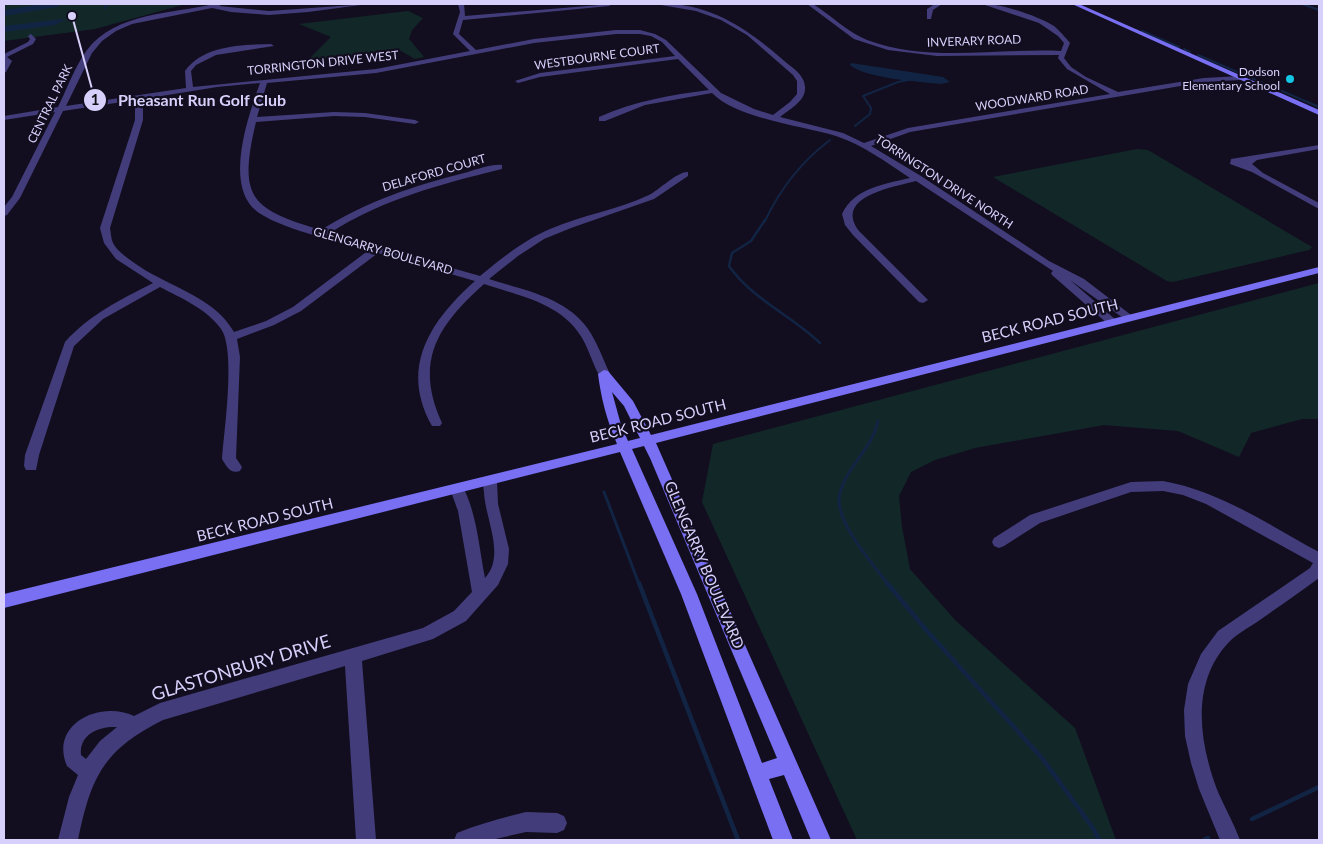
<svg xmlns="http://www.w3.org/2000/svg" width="1323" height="844" font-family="Lato,sans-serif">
	<rect width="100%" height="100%" fill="#120e1f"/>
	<g fill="#122828">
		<path d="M4 4H186L95 29 4 41Z"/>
		<path d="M408 11 423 18 412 30 409 39 424 57 415 59 401 51H392L308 60 331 37 299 24Z"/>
		<path d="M1137 149 1148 150 1312 247 1309 250 1173 282 1167 281 993 177Z"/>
		<path d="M1319 283V419H1302L1251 433 1239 457 1178 431 1104 425 975 448 935 460 911 472 899 496 902 527 910 569 955 620 1075 728 1116 840H857L702 502 713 444Z"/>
	</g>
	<g fill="#122444">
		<path d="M62 19H66L55 25 4 32V26Z"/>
		<path d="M851 63 943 77 950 82 941 84C920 82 865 78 850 65Z"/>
	</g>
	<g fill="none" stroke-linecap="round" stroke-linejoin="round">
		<g stroke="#122444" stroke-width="2">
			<path d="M1302 4 1319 10"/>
			<path d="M105 8 107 4"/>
			<path d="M1142 31 1179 47"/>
			<path d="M1184 49 1190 52"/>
			<path d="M1198 55 1319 107"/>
			<path d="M855 126 870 114 871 108 863 96 898 82 913 79"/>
			<path d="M765 221C780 189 801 162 830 140"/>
		</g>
		<path stroke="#122444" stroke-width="2.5" d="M765 220 751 241 732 253 729 266C753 300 791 315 820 343"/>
		<g stroke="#122444" stroke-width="3">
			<path d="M878 421C874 440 862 453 852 468 846 477 839 490 839 501 840 527 872 563 888 584"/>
			<path d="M604 492 639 584"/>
		</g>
		<g stroke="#122444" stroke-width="4.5">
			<path d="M639 583 738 840"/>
			<path d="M887 583 927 631 1042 758 1093 828 1099 840"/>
			<path d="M1252 819 1319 787"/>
			<path d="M1204 840 1208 838"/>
		</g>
		<path fill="#122444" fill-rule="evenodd" d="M42 4H62L57 7 4 16V10Z"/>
		<g fill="#423d7a" fill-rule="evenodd">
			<path d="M214 4H223L219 6 269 11 368 4 308 12 269 15 231 12 212 8 132 24 116 31 102 41 92 53 66 106 186 88 185 71C204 45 241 45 271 44L274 46 216 55 196 65 191 71 193 87 376 69 470 51 453 34 460 12 458 4H464L465 16 612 4 609 6 463 20 459 34 476 50 534 39 616 30H640L655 34 666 40 721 93 754 109 773 115 790 102 797 94V81L793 75 747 35 721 20 696 11 655 4C707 1 745 27 782 59 791 67 806 75 805 89 805 101 789 110 780 117L843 133 864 143 908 128 1110 94 1067 69 1058 58 1059 55 937 56 888 50 854 39 807 4H813C831 15 847 32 867 40 928 63 997 48 1061 51L1064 43 1058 36 1039 23 982 4C1000 3 1038 16 1054 26 1060 31 1065 37 1070 43L1064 58 1071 67 1086 77 1118 92 1204 78 1240 76 1243 78 1240 80 1204 82 910 132 871 146 921 176 1049 261 1084 279 1135 318 1134 320H1126L1070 280 1116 320 1117 322 1112 325 1108 324 1052 275 1051 273 1053 271 916 181C893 187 833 197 859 231L928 300 923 303 919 302 853 235 845 225 842 214C854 188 885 184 910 178 886 162 863 145 836 136 802 126 736 118 712 93L645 105 605 121H599V117C634 101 671 95 709 90L678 59 540 77 518 83 515 81 540 73 675 56 662 42 651 36 640 34H616L534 43 376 73 267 83 257 117 334 112 365 113 415 120 419 122 415 124 365 117 334 116 256 122C238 198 250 209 321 230 367 201 416 185 468 172 478 169 492 164 502 165V169C441 184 383 199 330 233L480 276C502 258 524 240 550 229 582 215 617 210 649 195 659 190 678 171 688 172V176L654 199 571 228 544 239 518 256 489 279C523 290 566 297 588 329 597 342 603 359 610 374L608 377H600C592 363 588 345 578 332 557 302 516 295 484 284 437 326 414 362 442 423L440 426H432C399 368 430 321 475 281L378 253 301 311 274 325 237 339 240 357 236 458 242 467 240 471C230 474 227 467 222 459 224 430 236 350 221 329 207 309 181 298 160 287L103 319 74 346 39 455 36 470H26L24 466 25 455 65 342C89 315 120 300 153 283L116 259 104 243 100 228 135 120V100L63 111 20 198 7 215 4 216V207L12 197 55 112 4 120V116L58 107C67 89 75 66 87 50 116 12 172 14 214 4ZM260 83C249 114 226 178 252 207 272 228 340 241 369 250L293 307 266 321 234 332C213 295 165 286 133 262 126 257 117 251 113 243 111 239 111 233 110 228L143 120V99L217 87Z"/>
			<path d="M935 4H942L933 10 931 19H927V9Z"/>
			<path d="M31 34 36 39 33 44 7 57 12 61 6 72 4 73 5 62 4 54 28 42 30 39 28 36Z"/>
			<path d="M1319 145V149L1257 160 1252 164 1263 173 1319 203V209L1252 172 1230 164 1231 159C1260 154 1290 150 1319 145Z"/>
			<path d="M490 476 495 477 497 481 498 504 509 549 508 564 498 585 466 621 433 639 362 661 376 840H356L345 666 163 720C103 750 91 777 78 840H58L69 797 78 775 67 766C49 724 100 700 134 716L160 703 423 628 454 611 472 592 458 511 450 489 452 485 457 484 462 485C477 513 479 548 485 578 506 555 485 519 484 492 483 487 483 482 485 477ZM117 727 100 741 86 759 81 755C79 734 99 726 117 727Z"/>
			<path d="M1163 481C1220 491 1269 525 1319 552V578C1299 593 1278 607 1257 622 1248 628 1237 634 1229 642 1190 683 1199 743 1218 792 1225 808 1234 824 1240 840H1220L1199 789 1191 763 1185 736 1184 710 1188 684 1201 654 1218 631 1310 568 1313 563 1206 504 1183 495 1163 491 1131 492 1040 523 1004 546 999 548 994 546 992 542 994 538 1030 515 1131 482Z"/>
			<path d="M526 812 557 813 564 816 567 823 564 830 557 833 526 832 491 840H454L457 833C479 824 502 818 526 812Z"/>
		</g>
		<g fill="#786ff3" fill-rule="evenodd">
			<path d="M1072 4H1079L1319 110V115Z"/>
			<path d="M1319 267V273L656 443 831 840H811L784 775 769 779 793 840H773L681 594 620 452 4 608V594L617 444C607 421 601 398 598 374L604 370 608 371 633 401 651 435ZM612 392 624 406 640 438 628 441 621 425ZM644 446 650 458 777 758 762 763 697 594 632 449Z"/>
		</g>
	</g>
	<circle fill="#13c6e4" stroke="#120e1f" stroke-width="2" cx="1290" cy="79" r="5"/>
	<g text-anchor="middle" stroke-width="4.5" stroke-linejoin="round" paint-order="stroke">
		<g font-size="12" fill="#d6d0fb" stroke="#120e1f">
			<text transform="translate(974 41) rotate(-2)" y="4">INVERARY ROAD</text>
			<text transform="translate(597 57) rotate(-8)" y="4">WESTBOURNE COURT</text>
			<text transform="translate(323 63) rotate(-6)" y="4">TORRINGTON DRIVE WEST</text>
			<text transform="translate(1032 98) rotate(-9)" y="4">WOODWARD ROAD</text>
			<text transform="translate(50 104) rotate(-64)" y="4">CENTRAL PARK</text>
			<text transform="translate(434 173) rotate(-16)" y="4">DELAFORD COURT</text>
			<text transform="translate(944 182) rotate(33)" y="4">TORRINGTON DRIVE NORTH</text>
			<text transform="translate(383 251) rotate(16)" y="4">GLENGARRY BOULEVARD</text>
		</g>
		<g font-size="12" fill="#d6d0fb" stroke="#120e1f" text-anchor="end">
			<text x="1280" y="76">Dodson<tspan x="1280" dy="14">Elementary School</tspan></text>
		</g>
		<g font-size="15" fill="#d6d0fb" stroke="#120e1f">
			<text transform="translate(1050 321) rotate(-14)" y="5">BECK ROAD SOUTH</text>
			<text transform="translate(658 421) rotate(-14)" y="5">BECK ROAD SOUTH</text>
			<text transform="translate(265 520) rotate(-14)" y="5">BECK ROAD SOUTH</text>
			<text transform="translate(704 565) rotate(67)" y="5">GLENGARRY BOULEVARD</text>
		</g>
		<g font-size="18" fill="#d6d0fb" stroke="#120e1f">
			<text transform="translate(241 668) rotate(-17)" y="6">GLASTONBURY DRIVE</text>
		</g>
	</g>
	<path fill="none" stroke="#d6d0fb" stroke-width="2" d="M72 16L95 100"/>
	<g fill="#d6d0fb" stroke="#120e1f" stroke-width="2">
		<circle cx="72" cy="16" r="5"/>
		<circle cx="95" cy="100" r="12"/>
	</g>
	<g font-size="15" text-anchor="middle" font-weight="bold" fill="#111">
		<text x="95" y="105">1</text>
	</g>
	<g font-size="16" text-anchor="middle" font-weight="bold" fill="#d6d0fb" stroke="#120e1f" stroke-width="4.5" stroke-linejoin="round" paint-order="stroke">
		<text x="202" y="106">Pheasant Run Golf Club</text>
	</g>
	<rect width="1323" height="844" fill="none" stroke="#d6d0fb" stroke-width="10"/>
</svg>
